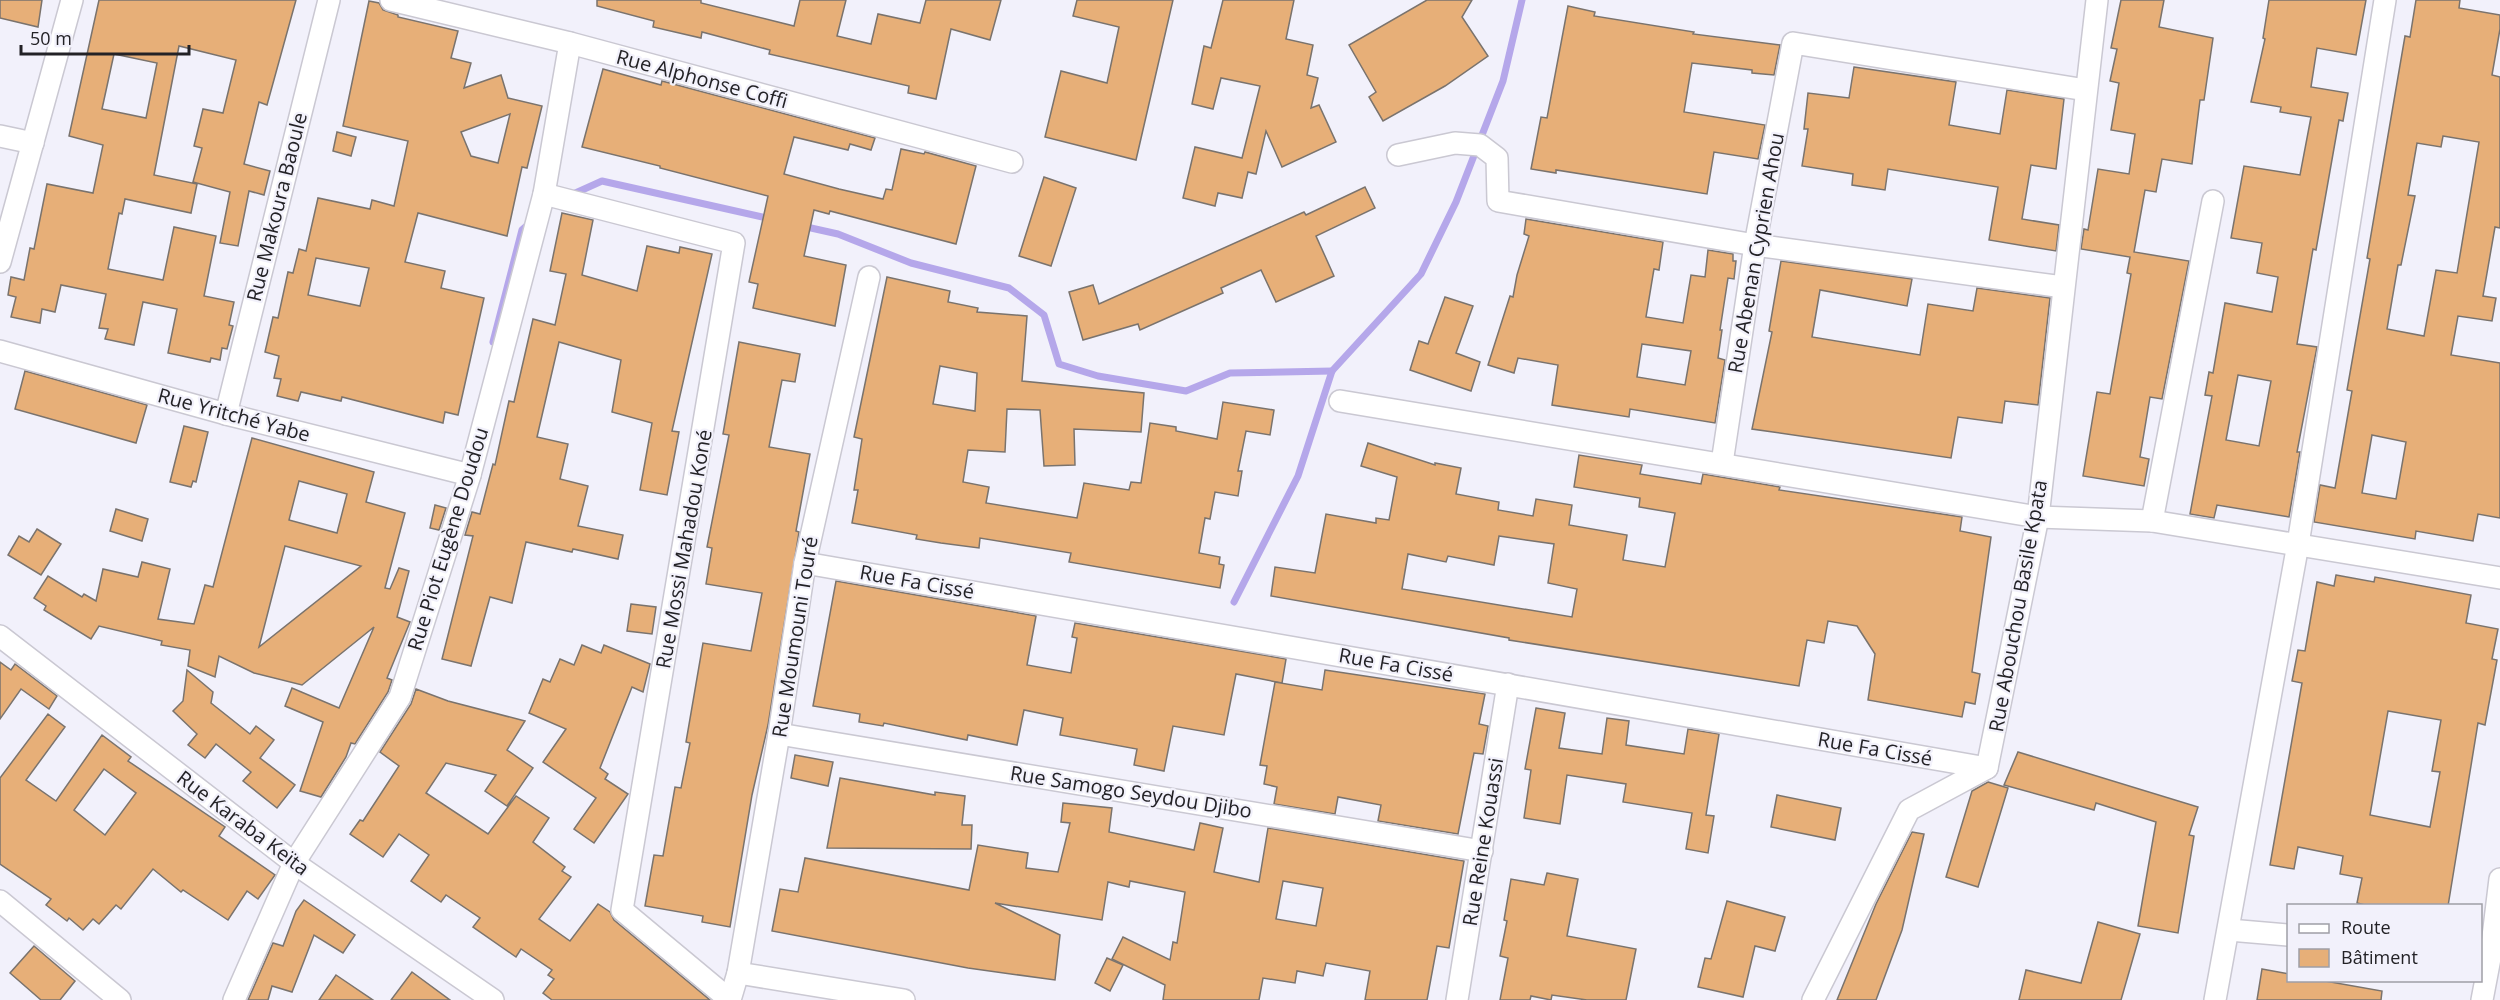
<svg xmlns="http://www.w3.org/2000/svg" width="2500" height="1000" font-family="'Open Sans',sans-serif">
	<rect width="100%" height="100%" fill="#f2f1fb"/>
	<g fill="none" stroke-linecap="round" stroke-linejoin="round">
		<g stroke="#b5a7ea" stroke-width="7">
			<path d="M571 195 602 181 771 219"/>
			<path d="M802 226 838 234 911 263 1009 288 1044 315 1059 364 1098 376 1186 391 1230 373 1332 371"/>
			<path d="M493 342 522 230 530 223"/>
			<path d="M1234 602 1298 476 1332 371 1421 274 1456 202 1503 81 1522 0"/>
		</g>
	</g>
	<g fill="#e7af78" stroke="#7a736d" stroke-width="1.5" fill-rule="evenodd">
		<path d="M0 0H42L38 27 0 18Z"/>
		<path d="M99 0H296L267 105 259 102 244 164 270 171 264 195 249 191 238 246 220 243 230 192 193 182 202 148 194 146 203 109 223 113 236 60 179 46 154 175 197 184 191 213 125 199 122 214 119 213 108 269 163 280 174 227 216 236 204 296 234 302 229 325 233 326 227 349 222 348 220 360 211 358 210 362 168 353 177 309 143 302 134 345 105 339 108 329 99 328 106 294 61 285 55 312 42 309 40 323 11 317 16 297 8 295 11 277 24 280 30 248 34 249 47 184 93 193 103 145 69 136ZM114 54 157 63 146 118 102 109Z"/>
		<path d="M597 0H701V3L794 26 800 0H846L837 36 871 44 878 14 920 23 926 0H1001L990 40 951 29 936 99 908 93 909 86 769 54 770 50 702 32 701 38 653 27 654 21 597 6Z"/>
		<path d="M1077 0H1173L1136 160 1045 137 1061 71 1107 83 1119 27 1073 16Z"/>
		<path d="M1223 0H1294L1286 39 1313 45 1307 75 1318 78 1311 108 1319 105 1336 142 1282 167 1266 131 1256 174 1248 172 1242 198 1218 193 1215 206 1183 198 1195 147 1242 158 1260 86 1221 78 1213 109 1192 104 1204 46 1211 48Z"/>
		<path d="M1427 0H1472L1462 17 1488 56 1445 86 1383 121 1369 97 1376 92 1349 45Z"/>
		<path d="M2121 0H2164L2159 27 2213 38 2204 100H2200L2192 164 2162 159 2156 192 2145 190 2134 252 2189 261 2162 399 2150 397 2140 457 2149 459 2144 486 2083 476 2097 392 2110 394 2131 274 2127 273 2130 257 2081 249 2084 229 2088 230 2098 169 2129 174 2135 134 2111 130 2119 83 2110 81 2117 49 2111 48Z"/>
		<path d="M2269 0H2366L2356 55 2317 48 2311 87 2348 93 2343 121 2339 120 2316 250 2313 249 2297 344 2317 347 2297 452H2300L2289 517 2217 505 2214 518 2190 514 2212 396 2205 395 2209 372 2213 373 2225 303 2272 312 2278 277 2257 273 2262 243 2231 238 2244 166 2300 175 2311 117 2280 112 2281 107 2251 102 2265 39 2263 38ZM2238 375 2271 381 2259 446 2226 440Z"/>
		<path d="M2416 0H2460L2459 8 2500 15V29L2492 75 2500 77V228L2495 227 2483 296 2496 298 2492 321 2458 316 2451 355 2500 363V518L2478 514 2473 541 2416 531 2415 539 2314 522 2320 485 2335 488 2352 391 2347 390 2370 259 2367 258 2405 36 2410 37ZM2443 136 2479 142 2457 273 2436 270 2424 336 2387 329 2398 265H2401L2415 196 2408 195 2417 143 2441 147ZM2372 435 2406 442 2396 499 2362 493Z"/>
		<path d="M369 1 379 3 383 10 398 15V17L458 31 451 58 471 63 464 88 501 75 508 98 542 106 527 168 522 167 507 236 418 213 405 262 445 271 441 288 484 298 458 415 445 412 443 423 342 397 341 401 301 392 298 401 277 396 281 379 274 378 279 356 265 352 273 317 278 318 288 272 293 273 299 249 306 251 318 198 370 209 372 200 394 206 408 141 343 126ZM510 114 498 163 471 156 461 132ZM316 258 369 268 360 306 308 295Z"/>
		<path d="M1568 6 1595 12 1594 16 1694 32 1693 34 1780 45 1774 75 1752 73V70L1692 63 1684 112 1765 125 1758 159 1714 152 1707 194 1556 170V173L1531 169 1541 117 1547 118Z"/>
		<path d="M1854 67 1956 82 1949 125 2000 134 2007 90 2064 99 2056 169 2031 165 2022 219 2059 225 2056 251 1989 240 1998 187 1888 169 1885 190 1852 185 1853 174 1802 166 1808 129H1804L1808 93 1849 98Z"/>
		<path d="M603 69 661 85 662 81 875 138 871 150 850 144 848 150 794 137 784 174 839 189 883 199 886 189 892 190 901 149 924 154 925 152 976 166 956 244 830 211 829 214 814 210 804 256 846 265 835 326 753 308 758 284 749 282 768 196 660 168V166L582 147Z"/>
		<path d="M337 132 356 137 351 156 333 151Z"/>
		<path d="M1044 177 1076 188 1051 266 1019 256Z"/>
		<path d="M1365 187 1375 208 1316 236 1334 276 1276 302 1261 270 1221 288 1223 293 1140 330 1138 324 1083 340 1069 292 1093 285 1099 304 1304 212 1306 215Z"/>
		<path d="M562 213 593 220 582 275 637 291 647 246 679 253 680 247 712 254 672 431 679 432 667 495 640 490 652 423 612 412 621 360 559 342 537 437 568 444 560 479 588 486 578 526 623 535 618 559 573 549 572 552 526 542 512 603 490 597 471 666 442 659 473 536 465 535 472 512 480 514 493 464 495 465 509 401 514 402 533 319 555 325 566 274 550 271Z"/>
		<path d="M1526 219 1663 242 1659 270 1654 269 1646 317 1683 323 1691 275 1705 277 1708 250 1733 254V261H1736L1734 279 1728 278 1720 330H1722L1718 358 1725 360 1715 423 1630 409 1629 417 1552 405 1558 365 1518 358 1514 373 1488 365 1510 296 1513 297 1517 275 1529 236 1524 234ZM1642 344 1691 351 1685 385 1637 377Z"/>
		<path d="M1781 261 1912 279 1907 306 1820 290 1812 337 1920 355 1928 304 1973 311 1977 288 2050 298 2038 405 2005 401 2002 423 1958 417 1951 458 1752 429 1772 332 1769 331Z"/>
		<path d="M887 277 950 291 948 302 978 308 977 312 1027 316 1022 381 1144 393 1141 432 1074 429 1075 465 1044 466 1040 410 1007 409 1005 452 968 450 963 482 989 487 986 503 1077 518 1084 483 1129 490 1131 482 1141 483 1150 423 1176 427V431L1217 439 1223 402 1274 410 1270 435 1246 431 1238 471H1242L1238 496 1215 492 1210 519 1205 518 1199 553 1220 557 1219 564 1224 565 1220 588 1069 562 1071 553 980 538 979 548 941 543 916 539 917 535 852 523 858 490H854L862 439 854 437ZM940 366 977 373 975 411 933 404Z"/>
		<path d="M1445 297 1473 306 1456 353 1480 362 1471 391 1410 370 1419 341 1428 344Z"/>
		<path d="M739 342 800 354 795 382 782 380 769 447 810 454 796 531 799 532 768 725 752 795 730 927 702 922 703 916 645 906 654 855 663 856 675 787 681 788 690 743 686 742 703 643 751 651 762 593 706 584 712 548 707 547 729 435 723 434Z"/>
		<path d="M25 371 147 405 136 443 15 409Z"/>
		<path d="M184 426 208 432 196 482 193 481 191 487 170 482Z"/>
		<path d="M252 438 374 472 366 502 405 513 385 588 390 589 399 568 409 571 397 617 410 622 387 678 392 680 388 692 355 744 351 743 346 757 321 797 300 791 323 722 285 706 292 688 339 708 374 627 302 685 254 673 219 656 215 677 188 666 190 650 161 645 162 641 99 626 91 639 44 610 46 606 34 598 48 576 82 597 84 594 96 601 103 569 138 577 142 562 170 569 158 619 194 624 205 585 213 587ZM299 481 347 494 337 533 289 520ZM285 546 361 566 259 647Z"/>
		<path d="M1368 443 1435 465V463L1461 468 1456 494 1499 502 1498 510 1533 516 1536 499 1572 505 1569 525 1627 535 1623 560 1665 567 1675 513 1639 507 1640 498 1574 487 1579 455 1642 465 1640 474 1701 484 1703 474 1780 487 1779 490 1962 517 1960 531 1991 537 1972 672 1980 674 1975 704 1965 702 1962 717 1868 700 1875 654 1857 626 1828 621 1824 643 1807 640 1799 686 1509 640V638L1271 596 1275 567 1315 573 1326 514 1376 523V518L1389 520 1397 477 1361 466ZM1499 536 1554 544 1548 583 1577 589 1572 617 1402 589 1408 554 1446 562 1448 556 1494 565Z"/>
		<path d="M435 505 446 508 439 530 430 528Z"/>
		<path d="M116 509 148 519 142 541 110 531Z"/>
		<path d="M37 529 61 544 41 575 8 555 19 536 29 542Z"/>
		<path d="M2336 575 2374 582 2375 577 2471 595 2466 623 2498 629 2492 659 2497 660 2485 725 2478 723 2448 906H2369L2357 903 2362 878 2340 874 2343 856 2298 847 2294 869 2270 865 2302 683 2292 681 2298 650 2305 651 2317 582 2334 586ZM2388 711 2441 720 2432 771 2440 772 2430 827 2370 815Z"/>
		<path d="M836 581 1036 616 1027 665 1071 673 1077 638 1072 637 1075 623 1286 659 1282 683 1236 674 1224 735 1173 726 1164 771 1134 765 1137 749 1060 735 1063 718 1024 710 1017 745 968 735 967 740 884 723 883 726 859 722 860 714 813 706Z"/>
		<path d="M631 604 656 607 652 634 627 631Z"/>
		<path d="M582 645 601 653 604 645 650 664 643 692 632 687 600 768 608 774 605 779 628 794 594 843 574 829 596 798 543 762 566 729 529 713 543 679 550 682 560 659 574 665Z"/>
		<path d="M0 662 11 670 15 664 57 696 49 709 21 689 0 719Z"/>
		<path d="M187 670 213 692 211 703 250 734 256 726 274 740 260 758 295 785 277 808 243 781 251 772 216 744 205 758 188 745 197 734 173 711 183 701Z"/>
		<path d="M1325 670 1485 694 1479 724 1488 726 1483 754 1474 753 1458 834 1378 821 1381 805 1338 797 1335 814 1274 804 1277 787 1264 784 1267 766 1260 765 1275 682 1322 690Z"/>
		<path d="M416 689 448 701 525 721 507 750 533 768 507 806 485 791 496 775 446 763 426 793 488 834 516 796 549 818 533 842 565 867 562 871 571 877 539 919 570 941 598 904 610 912 614 920 710 1000H552L543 993 554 979 548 975 552 970 521 949 516 957 473 927 480 918 446 895 441 902 411 881 429 855 399 834 383 857 350 834 360 820 363 821 399 766 380 752 411 704Z"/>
		<path d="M1536 708 1565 713 1559 748 1602 754 1607 718 1629 721 1626 745 1684 754 1688 729 1719 734 1706 815 1714 816 1708 853 1686 849 1692 813 1623 802 1626 784 1567 775 1560 824 1524 818 1531 770 1525 769Z"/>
		<path d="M48 714 65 727 26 780 56 801 102 735 131 757 128 761 225 827 219 836 275 875 258 899 247 891 228 920 183 890 181 892 153 869 121 909 116 905 99 924 93 919 83 930 69 918 67 921 46 905 51 899 0 864V778ZM104 769 136 793 105 835 74 810Z"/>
		<path d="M2018 752 2198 807 2189 835 2194 836 2178 933 2138 926 2156 822 2096 803 2094 810 2004 785Z"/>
		<path d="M795 755 833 762 828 786 791 778Z"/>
		<path d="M840 778 935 795V792L965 796 962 825H972L971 849 827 848Z"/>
		<path d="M1988 782 2008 788 1978 887 1946 877 1972 791Z"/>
		<path d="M1777 795 1841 808 1835 840 1771 827Z"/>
		<path d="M1063 803 1112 808 1109 832 1194 850 1200 823 1223 828 1214 872 1259 882 1268 828 1464 861 1449 948 1437 946 1427 1000H1365L1370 971 1326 963 1323 976 1297 971 1295 983 1263 978 1259 1000H1163L1165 985 1112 959 1123 937 1170 960 1173 942 1177 943 1185 892 1130 881 1129 887 1108 882 1102 920 995 903 1060 935 1055 980 968 968 772 931 780 889 798 892 805 858 969 890 978 845 1028 853 1026 868 1058 872 1070 823 1061 822ZM1283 881 1323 888 1316 926 1276 919Z"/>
		<path d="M1912 832 1924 834 1902 930 1876 1000H1837L1876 904Z"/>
		<path d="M1547 873 1578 879 1567 936 1636 949 1626 1000H1587L1552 995 1551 1000 1531 996 1530 1000H1500L1508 958 1500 956 1507 921 1504 920 1511 879 1544 885Z"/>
		<path d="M304 900 355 935 343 953 314 935 292 992 272 986 268 1000H248L273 943 283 946 296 911Z"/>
		<path d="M1727 901 1785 917 1775 951 1755 946 1743 997 1698 987 1705 958 1711 959Z"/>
		<path d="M2098 922 2140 934 2121 1000H2019L2026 970 2081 983Z"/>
		<path d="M34 946 75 981 60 1000H41L10 973Z"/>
		<path d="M1107 958 1123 965 1110 991 1095 983Z"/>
		<path d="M2262 969 2289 974V981H2325L2382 991 2381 1000H2257Z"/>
		<path d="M412 972 450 1000H391Z"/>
		<path d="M336 975 373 1000H319Z"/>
	</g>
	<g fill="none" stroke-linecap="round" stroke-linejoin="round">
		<defs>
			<g id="street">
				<path d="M391 0 570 43 1012 162"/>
				<path d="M0 136 33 143"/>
				<path d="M1398 155 1455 143 1480 145 1497 158 1498 201 1755 245 2063 287"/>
				<path d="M544 194 734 243 622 910 730 1000"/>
				<path d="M0 262 72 0"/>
				<path d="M0 351 226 414 470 475"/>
				<path d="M1340 401 2038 517 2152 521 2500 578"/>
				<path d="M226 414 329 0"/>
				<path d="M1722 463 1755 245 1793 43 2086 90"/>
				<path d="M2152 521 2213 201"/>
				<path d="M805 563 1987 768"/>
				<path d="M0 636 294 863 493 1000"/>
				<path d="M779 734 1482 851"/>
				<path d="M0 901 120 1000"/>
				<path d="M2229 930 2288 935"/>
				<path d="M738 973 904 1000"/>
				<path d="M234 1000 294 863 400 697 470 475 544 194 570 43"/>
				<path d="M730 1000 738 973 779 734 805 563 869 277"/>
				<path d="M1457 1000 1508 684"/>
				<path d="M1813 1000 1909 810 1987 768 2038 517 2097 0"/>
				<path d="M2215 1000 2298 544 2385 0"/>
				<path d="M2482 1000 2491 953 2500 879"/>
			</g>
		</defs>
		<use href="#street" stroke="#cac8d2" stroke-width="24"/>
		<use href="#street" stroke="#fff" stroke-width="21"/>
	</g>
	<g text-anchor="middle" stroke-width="4.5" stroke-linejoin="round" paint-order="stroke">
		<g font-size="20" fill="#232226" stroke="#f2f1fb">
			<text transform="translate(702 79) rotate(15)" y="7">Rue Alphonse Coffi</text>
			<text transform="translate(277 207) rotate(-76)" y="7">Rue Makoura Baoule</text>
			<text transform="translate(1756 253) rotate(-80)" y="7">Rue Abenan Cyprien Ahou</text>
			<text transform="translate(234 415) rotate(15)" y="7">Rue Yritché Yabe</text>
			<text transform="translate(448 539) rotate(-73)" y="7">Rue Piot Eugène Doudou</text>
			<text transform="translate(684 549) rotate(-80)" y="7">Rue Mossi Mahadou Koné</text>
			<text transform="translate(917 582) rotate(10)" y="7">Rue Fa Cissé</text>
			<text transform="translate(2018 606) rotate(-80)" y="7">Rue Abouchou Basile Kpata</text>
			<text transform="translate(795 637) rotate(-81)" y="7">Rue Moumouni Touré</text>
			<text transform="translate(1396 665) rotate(10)" y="7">Rue Fa Cissé</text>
			<text transform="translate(1875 749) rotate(10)" y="7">Rue Fa Cissé</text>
			<text transform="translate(1131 792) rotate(9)" y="7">Rue Samogo Seydou Djibo</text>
			<text transform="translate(243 823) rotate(37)" y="7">Rue Karaba Keïta</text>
			<text transform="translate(1483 842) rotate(-81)" y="7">Rue Reine Kouassi</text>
		</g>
	</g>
	<rect x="2287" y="904" width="195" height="78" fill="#f2f1fb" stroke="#9f9ea6" stroke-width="1.5"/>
	<rect x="2299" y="924" width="30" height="9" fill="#ffffff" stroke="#9f9ea6" stroke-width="1.5"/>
	<text x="2341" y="934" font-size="18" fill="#232226">Route</text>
	<rect x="2299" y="949" width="30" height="18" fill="#e7af78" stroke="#9f9ea6" stroke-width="1.5"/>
	<text x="2341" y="964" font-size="18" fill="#232226">Bâtiment</text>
	<path d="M21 45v9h168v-9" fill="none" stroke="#232226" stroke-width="3"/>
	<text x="30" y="45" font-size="18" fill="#232226" stroke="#f2f1fb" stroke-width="4.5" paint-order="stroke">50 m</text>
</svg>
